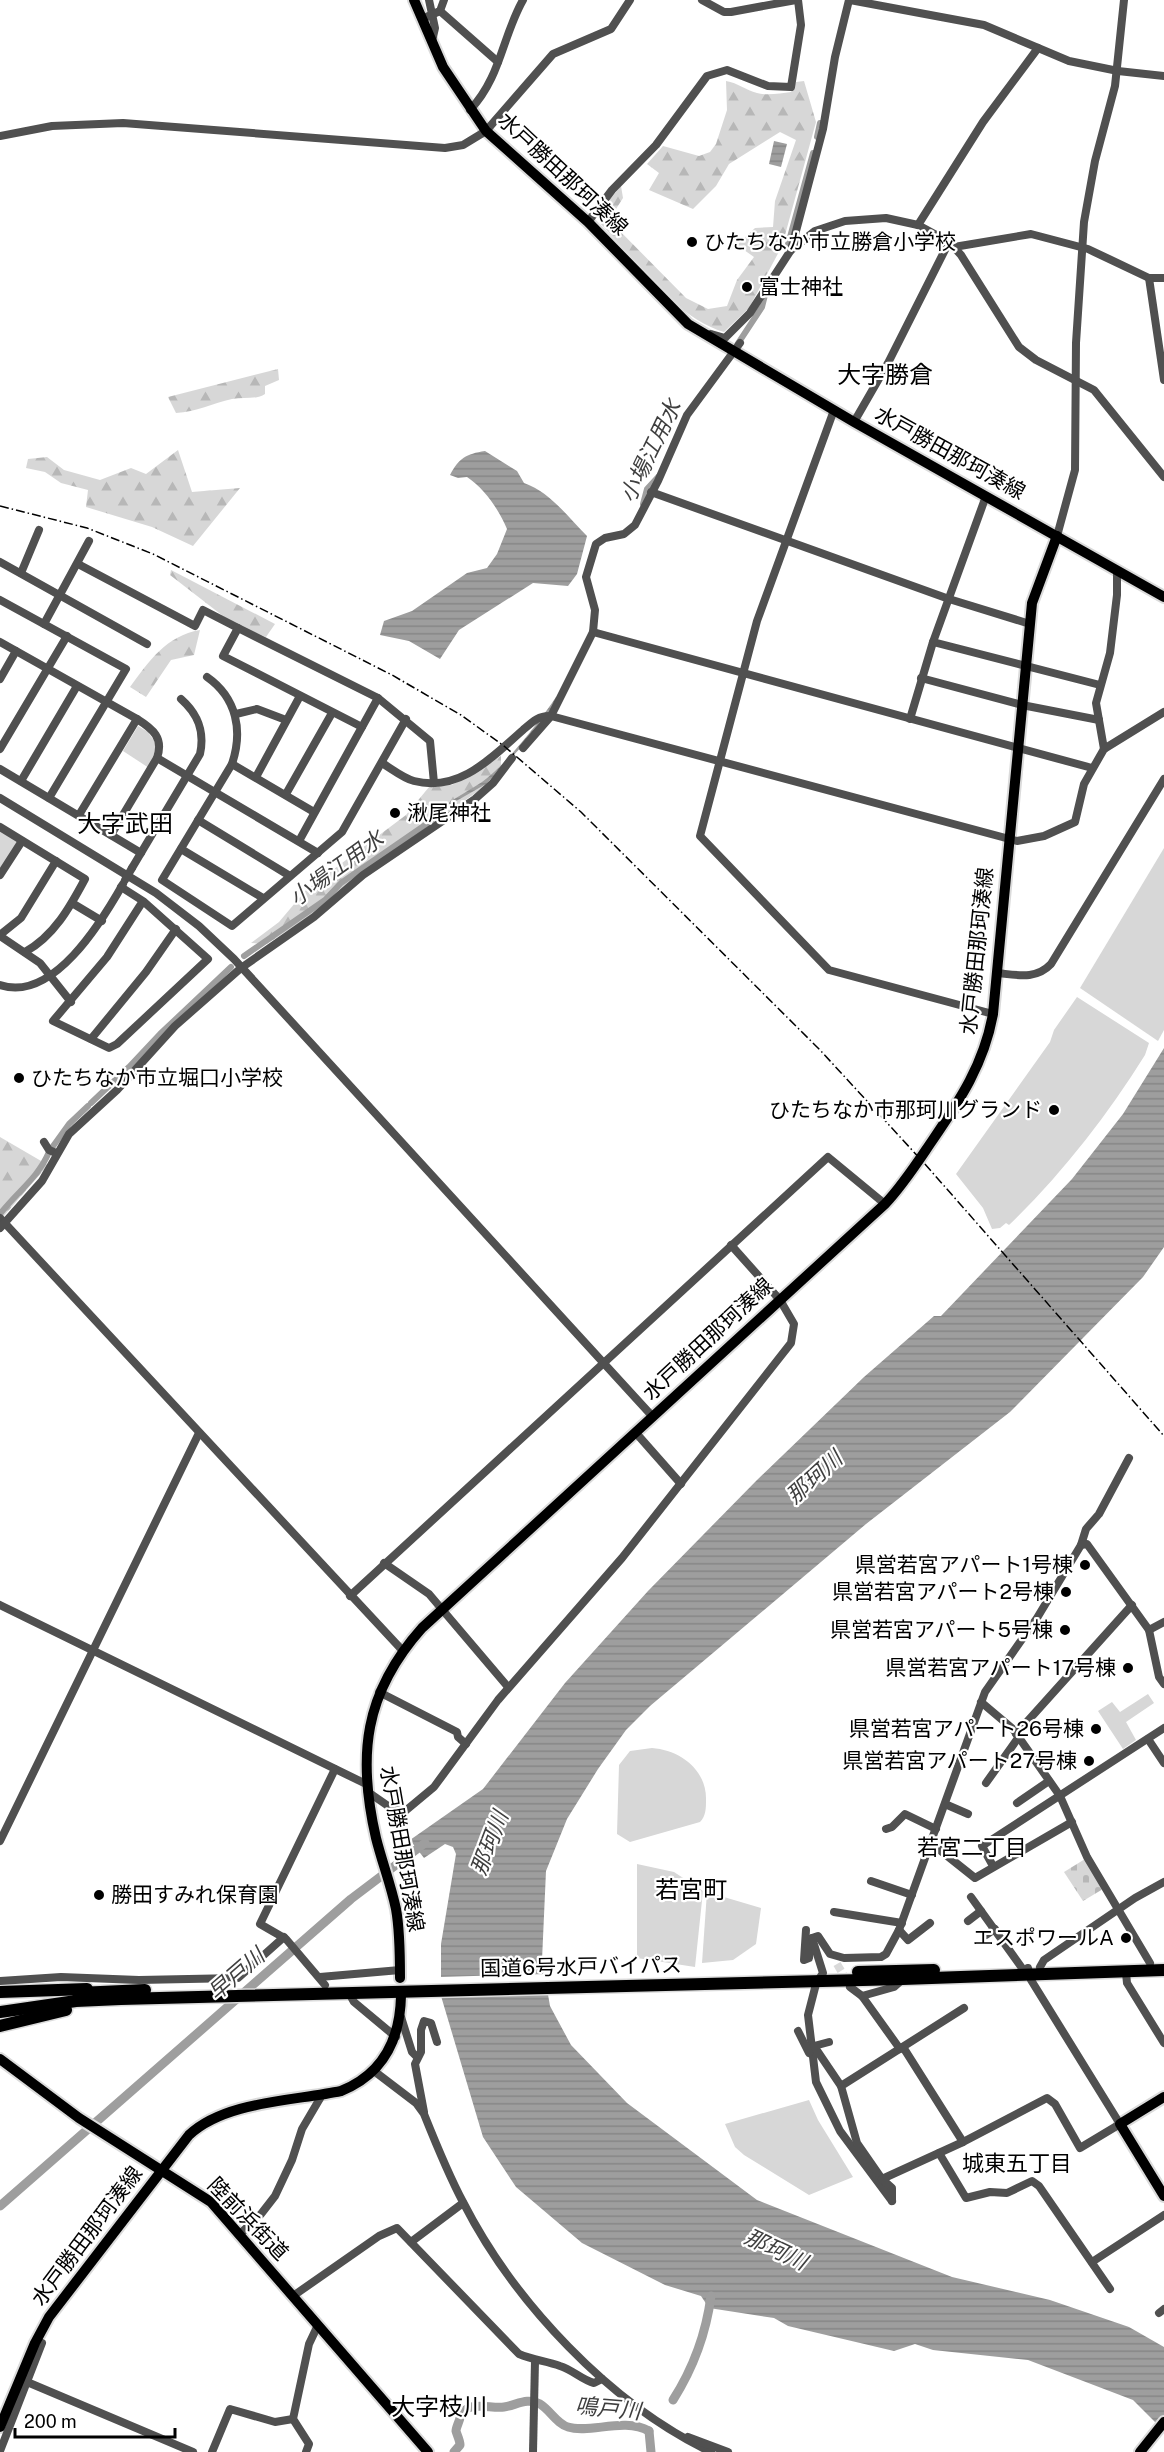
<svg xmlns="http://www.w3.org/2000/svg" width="1164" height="2452" font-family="'Public Sans','Noto Sans JP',sans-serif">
	<defs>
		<pattern id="forest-firs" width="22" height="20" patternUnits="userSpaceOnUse" patternTransform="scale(1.5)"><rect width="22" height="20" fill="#d7d7d7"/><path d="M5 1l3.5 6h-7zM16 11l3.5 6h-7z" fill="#b7b7b7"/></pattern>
		<pattern id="cemetery-stones" width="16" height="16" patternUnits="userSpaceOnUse" patternTransform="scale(1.5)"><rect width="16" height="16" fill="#d7d7d7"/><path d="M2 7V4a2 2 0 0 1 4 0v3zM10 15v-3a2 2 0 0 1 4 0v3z" fill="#b7b7b7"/></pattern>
		<pattern id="water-rules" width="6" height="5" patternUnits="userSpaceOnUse" patternTransform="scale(1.5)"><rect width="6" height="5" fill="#9e9e9e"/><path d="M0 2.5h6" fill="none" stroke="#868686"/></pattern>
	</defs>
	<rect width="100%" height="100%" fill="#fff"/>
	<g fill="url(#forest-firs)">
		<path d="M726 81C738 83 746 90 757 93 768 96 781 93 791 92L796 82 804 81 816 122 782 246 749 308 724 332C674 317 634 259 599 222L606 204 621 186 623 198 609 220 686 298 708 309 727 306 737 280 754 257 737 245 755 228 773 227 775 201 796 140 780 132 729 164 716 186 693 209 649 190 659 173 647 164 663 146 699 156 710 152 716 144 727 110Z"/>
		<path d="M278 369 279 380 265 386V394C256 400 243 397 232 399 213 403 196 412 176 413L168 397Z"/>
		<path d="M178 450 192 492 240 488 193 546 152 527 86 507 88 490 61 483 45 472 26 468 28 459 47 457 64 470 100 480 131 468 146 474Z"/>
		<path d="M171 570 275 624 266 637 232 623 170 575Z"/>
		<path d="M200 630 194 655 171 660 146 697 130 687C150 660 166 636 200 630Z"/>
		<path d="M501 756V769L484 787 354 878 311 915 267 944 251 943 279 922 306 890 406 815 429 787 452 785Z"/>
		<path d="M0 1137 48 1165 3 1217 0 1216Z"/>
	</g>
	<path fill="url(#cemetery-stones)" d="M1085 1859 1103 1889 1083 1901 1064 1872Z"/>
	<g fill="#d7d7d7">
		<path d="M138 726 148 732 157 745 149 768 123 751Z"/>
		<path d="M0 830 17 840V843L0 870Z"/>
		<path d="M1164 848V1030L1158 1041 1080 988Z"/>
		<path d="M1077 997 1149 1043 1145 1055C1107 1116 1061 1175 1009 1225L1006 1223 1000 1228 992 1229 983 1208 956 1174 1050 1042 1054 1030Z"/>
		<path d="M1148 1694 1154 1703 1126 1722 1136 1740 1123 1749 1098 1711 1112 1702 1120 1712Z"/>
		<path d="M652 1748C680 1750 707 1770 706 1800 706 1808 706 1816 700 1822L630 1842 617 1834 619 1765 630 1751Z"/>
		<path d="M637 1864 674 1872 703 1891 695 1967 637 1958Z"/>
		<path d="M707 1892 761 1908 756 1944 733 1960 702 1963Z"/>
		<path d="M809 2100 818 2120 853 2177 809 2195 744 2155 735 2147 725 2124Z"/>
	</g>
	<g fill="url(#water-rules)">
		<path d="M774 141 787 144 781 167 769 164Z"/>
		<path d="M485 451 517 471 524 483C550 492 568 517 587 536L577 574 568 586 533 583 459 630 440 659 409 641 380 635 384 621 412 611 467 573 487 568 497 554 507 529C499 510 485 489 467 477L458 478 450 475C459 458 466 454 485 451Z"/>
		<path d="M556 697 558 700 530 738 486 784 451 804 435 820 433 817C447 801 464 794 482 782 505 766 540 721 556 697Z"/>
		<path d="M1164 1048V1247L1143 1277 1010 1412 866 1524 650 1706 626 1730 598 1769 567 1819 546 1871 542 1960 550 2006 571 2045 627 2103 757 2200 952 2277 1050 2300 1129 2327 1164 2347V2431L1133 2400 1028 2360 933 2350 915 2344 894 2351 788 2326 774 2318 709 2308 701 2296 665 2285 582 2243 516 2187 483 2137 441 1996V1944L456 1854 453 1847 445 1844 424 1858 410 1840 483 1789 565 1683 648 1591 757 1480 864 1377 934 1316H941L1072 1179 1123 1114Z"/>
	</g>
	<path fill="#fff" d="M548 1974 551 1992 438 1995 437 1977Z"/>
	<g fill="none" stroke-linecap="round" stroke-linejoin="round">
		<g stroke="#9e9e9e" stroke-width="6">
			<path d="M817 137 820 123"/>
			<path d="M787 248 813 153"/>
			<path d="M737 345 762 307 765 295"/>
			<path d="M643 504 647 489 658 477"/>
			<path d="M244 956 325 900 341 883 428 823 439 813"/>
			<path d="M91 1103 129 1067 160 1034 231 967"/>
			<path d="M51 1149 69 1124 88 1106"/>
			<path d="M0 1214C18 1191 38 1178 49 1152"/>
		</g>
		<g stroke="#9e9e9e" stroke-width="9">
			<path d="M0 2206 351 1899 425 1843"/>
			<path d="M673 2400C694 2367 706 2334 711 2296"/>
			<path d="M649 2431 651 2452"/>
			<path d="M454 2452 460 2445C460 2440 457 2435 456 2431 456 2428 459 2422 460 2418 466 2399 489 2409 504 2407 517 2405 527 2397 540 2404 550 2410 557 2424 568 2427 590 2434 624 2417 649 2431"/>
		</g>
		<path stroke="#d9d9d9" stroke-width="8" stroke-dasharray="8 4" stroke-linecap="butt" d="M837 1964 847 1981"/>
		<defs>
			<g id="major">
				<path d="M414 0 443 67 486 131 588 222 688 324 854 422 1164 597"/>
				<path d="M400 1978C400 1955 400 1931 396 1909 391 1885 382 1862 376 1838 357 1756 364 1693 422 1628L885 1204C903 1185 917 1163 932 1141 960 1100 984 1064 993 1014L1032 603 1057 536"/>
				<path d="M0 2059 79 2118 211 2202 428 2452"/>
				<path d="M1164 2097 1120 2124 1164 2196"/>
				<path d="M0 2427 35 2343 49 2317 189 2135C225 2101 294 2101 341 2091 383 2074 400 2040 401 1996"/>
				<path d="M1140 2452 1164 2422"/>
			</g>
			<g id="highway">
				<path d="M858 1972 934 1970"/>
				<path d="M0 1992 87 1989"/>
				<path d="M78 1993 145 1990"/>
				<path d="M0 2012 76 2001 121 1999 903 1979 1164 1970"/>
				<path d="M0 2026 66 2010"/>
			</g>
		</defs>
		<use href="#major" stroke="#dbdbdb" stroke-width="14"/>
		<use href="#highway" stroke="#dbdbdb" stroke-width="15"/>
		<g stroke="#505050" stroke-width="8">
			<path d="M429 0 435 28 432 41"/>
			<path d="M702 0 724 12H731L796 0"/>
			<path d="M850 0 984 25 1069 61 1118 71 1164 76"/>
			<path d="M440 11 498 62"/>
			<path d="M422 19 440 11 444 0"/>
			<path d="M470 110C501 77 502 37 523 0"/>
			<path d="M0 136 52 126 123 123 445 148 463 145 486 131 553 54 611 29 630 0"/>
			<path d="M588 222 612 190 656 145 707 76 727 70 768 86 791 87 801 25 798 0"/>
			<path d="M918 225 983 122 1038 48"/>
			<path d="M954 247 1031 234 1088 249 1149 278H1164"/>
			<path d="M791 250 823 129 835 57 849 0"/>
			<path d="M1149 278 1164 380"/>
			<path d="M711 334 725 338 750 313 791 250 815 231 845 221 886 218 918 225 949 242 961 255 1019 347 1036 360 1094 390 1164 477"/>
			<path d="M834 410 757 621 700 836 829 970 993 1014"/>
			<path d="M854 422 888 363 949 242"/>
			<path d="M651 492 949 599 1030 624"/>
			<path d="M1057 536 1075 470 1076 343 1084 222 1095 161 1115 86 1124 0"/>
			<path d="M0 562 147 644"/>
			<path d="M78 564 195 626 203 610 238 628"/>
			<path d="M21 573 39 530"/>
			<path d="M0 600 126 669 49 798"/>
			<path d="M44 624 89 541"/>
			<path d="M593 632 1092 768"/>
			<path d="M0 642 137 719C153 729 164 738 157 758L111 835"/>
			<path d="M933 642 1100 685"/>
			<path d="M207 677C237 698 243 731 232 764L162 880 232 926 342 832 406 719"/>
			<path d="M921 678 1022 705 1099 720"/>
			<path d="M0 679 16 651"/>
			<path d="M236 714 257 709 286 720"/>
			<path d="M910 719 933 642 986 496"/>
			<path d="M362 727 223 656 238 628 378 698 430 741 434 783"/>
			<path d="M523 748 551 716 593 632 595 610 586 577 596 544 605 538 624 534 635 525 658 481 687 415 740 343"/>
			<path d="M0 749 67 636"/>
			<path d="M1104 749 1096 703 1110 653 1117 595V571"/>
			<path d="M157 758 318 853"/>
			<path d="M382 763C392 769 403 778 414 781 460 793 493 756 523 730 532 722 539 715 551 716L1017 841 1044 836 1075 822 1084 784 1104 749 1164 712"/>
			<path d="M232 764 314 812"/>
			<path d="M0 769 141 853"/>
			<path d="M256 777 300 696"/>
			<path d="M21 781 77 686"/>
			<path d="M286 794 332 713"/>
			<path d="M0 798 156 893 199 926 234 959 653 1417"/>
			<path d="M79 815 137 719"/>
			<path d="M198 820 290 876"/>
			<path d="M0 827 85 879C70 907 54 936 25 952"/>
			<path d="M299 841 378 698"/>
			<path d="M181 849 263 898"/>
			<path d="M132 868 200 754C205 731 198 714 181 699"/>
			<path d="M0 875 22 841"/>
			<path d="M121 887 143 901 208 959 117 1044 109 1048 53 1021 107 957 143 901"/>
			<path d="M72 903 102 921"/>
			<path d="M0 935 21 918 56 861"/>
			<path d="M0 936 40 963 71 1002"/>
			<path d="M997 973C1017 975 1036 980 1051 964L1164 779"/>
			<path d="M0 985C53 1003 102 921 123 884"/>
			<path d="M91 1039 146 972 176 929"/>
			<path d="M44 1142 49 1150 56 1153"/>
			<path d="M0 1218 403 1651"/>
			<path d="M0 1228 42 1181 69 1134 117 1090 175 1026 241 968 314 917 363 875 475 799 493 783 512 758"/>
			<path d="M636 1433 681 1484"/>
			<path d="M1081 1545 1086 1529 1099 1514 1129 1458"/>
			<path d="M384 1563 429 1594 508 1687"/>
			<path d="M350 1596 828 1157 885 1204"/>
			<path d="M0 1605 366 1784"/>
			<path d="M1149 1630 1164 1622"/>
			<path d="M379 1692 457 1732 458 1737 466 1744"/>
			<path d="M981 1702 1013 1729 1060 1796 1087 1857 1150 1963"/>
			<path d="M1016 1734 1132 1605"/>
			<path d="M1148 1739 1164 1763"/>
			<path d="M986 1783 1018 1738"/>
			<path d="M368 1792 391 1808 404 1812 434 1787 498 1700 622 1558 791 1343 794 1324 780 1300 731 1245"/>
			<path d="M1017 1803 1049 1781"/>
			<path d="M945 1804 968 1814"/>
			<path d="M886 1829 892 1827 905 1814 936 1829"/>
			<path d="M0 1841 199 1433"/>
			<path d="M931 1843 975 1878 1072 1822"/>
			<path d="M993 1866 982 1846 1164 1728"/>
			<path d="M871 1881 912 1895"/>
			<path d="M971 1897 1022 1968"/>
			<path d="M834 1912 902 1923"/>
			<path d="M968 1921 981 1911"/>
			<path d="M806 1930 804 1960 809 1958 811 1939"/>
			<path d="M899 1930 908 1940 930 1923"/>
			<path d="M986 1935 995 1929"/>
			<path d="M812 1938 818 1936 830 1954 844 1958 881 1957 886 1954 899 1930 985 1692 1037 1618 1081 1545 1087 1544 1149 1630 1159 1677 1164 1684"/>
			<path d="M812 1938 823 1973 816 1984 808 2015 816 2082 840 2131 892 2201"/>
			<path d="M1040 1967 1044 1960 1135 1898 1164 1882"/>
			<path d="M1126 1973 1127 1983 1164 2043"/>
			<path d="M320 1977 400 1970"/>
			<path d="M0 1981 61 1977 139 1980 238 1978 284 1937"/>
			<path d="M325 1985 286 1939 260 1924 335 1769"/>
			<path d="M850 1987 862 1996 900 2049"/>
			<path d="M349 1993 354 2002 396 2037"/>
			<path d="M862 1996 894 1987 903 1979"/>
			<path d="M401 2017 412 2052 417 2057"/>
			<path d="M798 2031 809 2053"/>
			<path d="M829 2042 814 2046 841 2086"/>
			<path d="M903 2047 963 2142"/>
			<path d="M374 2071 416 2103 424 2114C436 2144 448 2174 463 2202 514 2302 610 2404 711 2452"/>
			<path d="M424 2112 415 2064 421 2052V2030L424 2021 431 2023 437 2042"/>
			<path d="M939 2153 966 2198 990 2192 1007 2193 1032 2181 1039 2186 1110 2289"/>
			<path d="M882 2179 857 2143 841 2086 964 2008"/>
			<path d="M892 2201V2188L882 2179 963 2142 1047 2098 1055 2104 1080 2148 1120 2124 1031 1980 1028 1968"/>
			<path d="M240 2234 261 2214 275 2196 292 2160 302 2129 322 2095"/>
			<path d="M411 2242 463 2203"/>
			<path d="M1092 2262 1164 2215"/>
			<path d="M293 2296 379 2236 397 2228 519 2354C533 2360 546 2361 560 2366 573 2370 582 2380 594 2383L602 2379"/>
			<path d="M1159 2313 1164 2309"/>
			<path d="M20 2379 193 2452"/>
			<path d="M688 2437 728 2452"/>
			<path d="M0 2451 42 2343"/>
			<path d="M212 2452 230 2409 275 2422 293 2419"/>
			<path d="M306 2452 309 2444 293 2419 309 2344 318 2325"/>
			<path d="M533 2452 535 2361"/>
		</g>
		<use href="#major" stroke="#000" stroke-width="10"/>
		<use href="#highway" stroke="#000" stroke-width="12"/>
		<path stroke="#000" stroke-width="1.5" stroke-dasharray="9 3 1.5 3" stroke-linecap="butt" d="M0 506 87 528 153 554 392 675 461 715 504 746 581 812 820 1050 924 1163 1164 1436"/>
		<path stroke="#505050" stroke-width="8" d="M125 880 132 868"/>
	</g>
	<g fill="#000" stroke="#fff" stroke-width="2">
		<circle cx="692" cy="242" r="6"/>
		<circle cx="747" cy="287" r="6"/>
		<circle cx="395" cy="813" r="6"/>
		<circle cx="19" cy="1078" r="6"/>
		<circle cx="1054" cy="1110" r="6"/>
		<circle cx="1085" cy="1565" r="6"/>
		<circle cx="1066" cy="1592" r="6"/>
		<circle cx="1065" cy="1630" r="6"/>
		<circle cx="1128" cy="1668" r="6"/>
		<circle cx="1096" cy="1729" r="6"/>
		<circle cx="1089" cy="1761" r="6"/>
		<circle cx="99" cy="1895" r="6"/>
		<circle cx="1126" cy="1938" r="6"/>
	</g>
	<g text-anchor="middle" stroke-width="4.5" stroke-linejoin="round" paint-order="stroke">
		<g font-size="21" fill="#000" stroke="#fff">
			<text transform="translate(563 174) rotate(43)" y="7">水戸勝田那珂湊線</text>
			<text transform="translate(950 453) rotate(29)" y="7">水戸勝田那珂湊線</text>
			<text transform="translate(977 951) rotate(-84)" y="7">水戸勝田那珂湊線</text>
			<text transform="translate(708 1339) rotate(-43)" y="7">水戸勝田那珂湊線</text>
			<text transform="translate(402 1849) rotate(80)" y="7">水戸勝田那珂湊線</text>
			<text transform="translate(581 1967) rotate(-1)" y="7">国道6号水戸バイパス</text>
			<text transform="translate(248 2219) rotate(46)" y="7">陸前浜街道</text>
			<text transform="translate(87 2236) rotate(-53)" y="7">水戸勝田那珂湊線</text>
		</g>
		<g font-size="21" fill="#000" stroke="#fff" text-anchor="end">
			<text x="704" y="249" text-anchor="start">ひたちなか市立勝倉小学校</text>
			<text x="759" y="294" text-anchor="start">富士神社</text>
			<text x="407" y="820" text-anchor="start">湫尾神社</text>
			<text x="31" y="1085" text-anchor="start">ひたちなか市立堀口小学校</text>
			<text x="1042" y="1117">ひたちなか市那珂川グランド</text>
			<text x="1073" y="1572">県営若宮アパート1号棟</text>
			<text x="1054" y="1599">県営若宮アパート2号棟</text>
			<text x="1053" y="1637">県営若宮アパート5号棟</text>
			<text x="1116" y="1675">県営若宮アパート17号棟</text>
			<text x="1084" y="1736">県営若宮アパート26号棟</text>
			<text x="1077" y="1768">県営若宮アパート27号棟</text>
			<text x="111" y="1902" text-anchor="start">勝田すみれ保育園</text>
			<text x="1114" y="1945">エスポワールA</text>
		</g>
		<g font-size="22" font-style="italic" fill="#3f3f3f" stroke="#fff">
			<text transform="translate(650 451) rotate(-64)" y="8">小場江用水</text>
			<text transform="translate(336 868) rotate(-36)" y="8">小場江用水</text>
			<text transform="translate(814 1477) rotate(-42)" y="8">那珂川</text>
			<text transform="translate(489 1843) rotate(-69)" y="8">那珂川</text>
			<text transform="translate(236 1974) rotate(-41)" y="8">早戸川</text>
			<text transform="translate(776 2249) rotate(25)" y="8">那珂川</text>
			<text transform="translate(608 2408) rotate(5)" y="8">鳴戸川</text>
		</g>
		<g font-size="22" fill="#000" stroke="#fff">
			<text x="972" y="1855">若宮二丁目</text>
			<text x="1017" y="2171">城東五丁目</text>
		</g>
		<g font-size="24" fill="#000" stroke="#fff">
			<text x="885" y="383">大字勝倉</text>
			<text x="125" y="832">大字武田</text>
			<text x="691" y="1898">若宮町</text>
			<text x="439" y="2415">大字枝川</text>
		</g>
	</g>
	<path d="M15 2428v9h160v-9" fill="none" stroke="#000000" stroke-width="3"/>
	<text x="24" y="2428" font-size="18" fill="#000000" stroke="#ffffff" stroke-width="4.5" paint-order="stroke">200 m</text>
</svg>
